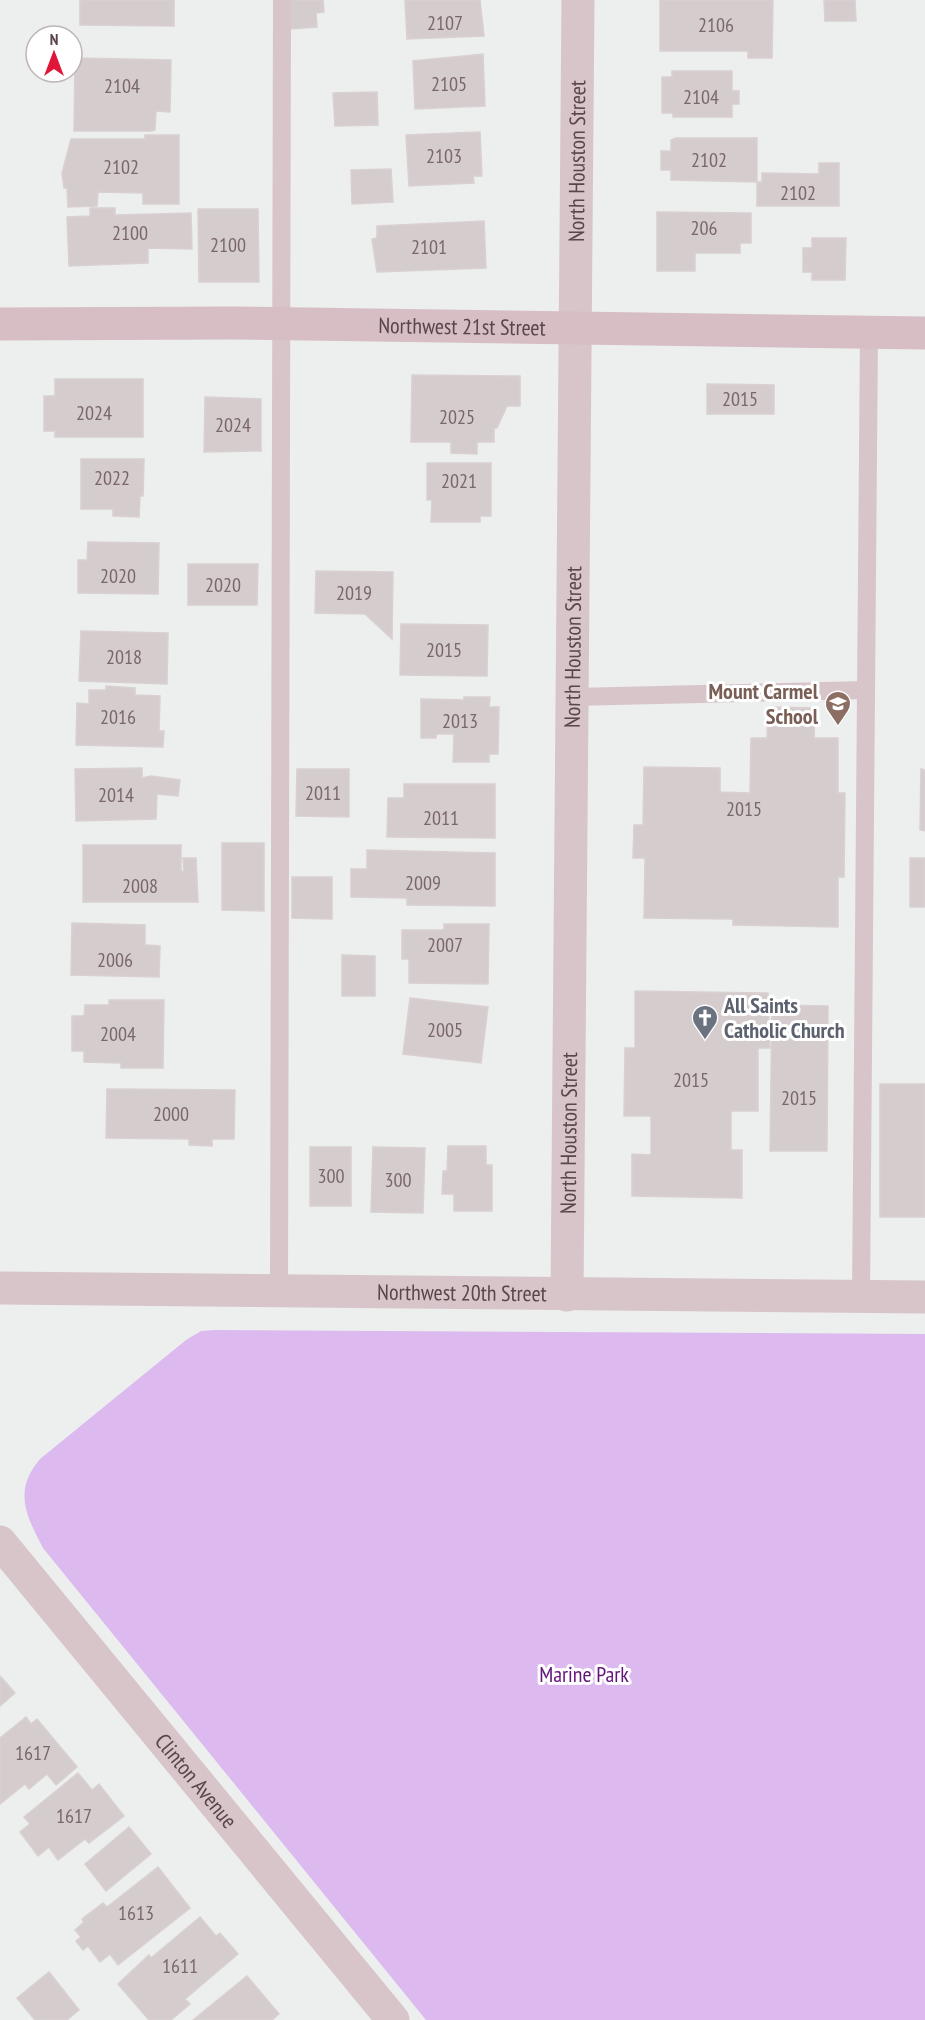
<svg xmlns="http://www.w3.org/2000/svg" width="925" height="2020" font-family="'PT Sans Narrow',sans-serif">
	<rect width="100%" height="100%" fill="#ecefed"/>
	<path fill="#dcb9ef" d="M214 1330 925 1334V2020H426L43 1548C26 1515 13 1491 40 1459L186 1340 201 1331Z"/>
	<g fill="#d5cccd" stroke="#d9d0d1" stroke-width="1.5">
		<path d="M80 0H174V26L80 25Z"/>
		<path d="M289 0H323L324 12 316 13 317 27 290 29Z"/>
		<path d="M405 0H480L484 36 407 39Z"/>
		<path d="M660 0H773L772 58H748V51H660Z"/>
		<path d="M824 0H855L856 21H825Z"/>
		<path d="M483 54 485 106 415 109 413 61Z"/>
		<path d="M75 58 171 60 170 112 156 111 155 130 151 131H74Z"/>
		<path d="M672 71H732V91H739V104H732V117H673V113H662V77H672Z"/>
		<path d="M377 92 378 125 335 126 333 93Z"/>
		<path d="M480 132 482 176H473L474 183 409 186 406 135Z"/>
		<path d="M145 135H179V204H143V193L98 192 97 206 68 207 67 188H64L62 173 71 139H145Z"/>
		<path d="M676 138H757V182L671 180V170H661V151H671V140Z"/>
		<path d="M819 163H839V206H757V182H762V173L819 174Z"/>
		<path d="M391 169 393 202 352 204 351 170Z"/>
		<path d="M90 208H115V215L191 213 192 249 148 248V263L69 266 67 217 90 216Z"/>
		<path d="M198 209H258L259 282H199Z"/>
		<path d="M657 212 751 213V243H740V253H695V271H657Z"/>
		<path d="M484 221 486 268 377 272 372 239 377 238V226Z"/>
		<path d="M812 238H846L845 280H812V272H803V248H812Z"/>
		<path d="M412 375 520 376V406H507L497 428H494V442H477V454L451 453V442H411Z"/>
		<path d="M55 379H143V437H55V431H44V396H55Z"/>
		<path d="M707 384 774 385V414H707Z"/>
		<path d="M205 397 261 399V451L204 452Z"/>
		<path d="M81 459H144L143 496H140L139 517 113 516V509H81Z"/>
		<path d="M427 463H491V516H480V522H431L432 500H427Z"/>
		<path d="M88 542 159 543 158 594 78 593V560H87Z"/>
		<path d="M188 564H258L257 605H188Z"/>
		<path d="M316 571 393 572 392 639 365 614 315 613Z"/>
		<path d="M401 624 488 625 487 676 400 675Z"/>
		<path d="M81 631 168 633 167 684 79 681Z"/>
		<path d="M106 686 135 688V695L160 696 159 731H164L163 747 76 745 77 703 89 704V690H106Z"/>
		<path d="M464 697H490L489 707H499L498 754H489V762H453L454 734H436V738H421V699L464 700Z"/>
		<path d="M768 707 815 708 814 738H838V793H845L844 877H838V927L733 925V919L644 918 645 858H633L634 825H643L644 767 720 768V792L750 793 751 738H767Z"/>
		<path d="M142 768V778L151 776 180 780 178 796 157 794 156 819 76 821 75 769Z"/>
		<path d="M297 769H349V817L296 816Z"/>
		<path d="M921 769 925 770V831L920 830Z"/>
		<path d="M404 784H495V838L387 837 388 798H404Z"/>
		<path d="M222 843H264V911L222 910Z"/>
		<path d="M83 845H181V871H184L183 858H196L198 902H83Z"/>
		<path d="M367 850 495 853V906L407 905V898L351 897V869H367Z"/>
		<rect x="910" y="858" width="15" height="49"/>
		<path d="M292 877H332V919L292 918Z"/>
		<path d="M72 923 145 925V945L160 946 159 977 71 975Z"/>
		<path d="M444 924H489L488 984 409 983V959H402V930H444Z"/>
		<path d="M342 955 375 956V996H342Z"/>
		<path d="M635 991 768 993 770 1048H758V1111H731V1150H742V1198L632 1196V1154L651 1155V1116H624L625 1048H635Z"/>
		<path d="M410 998 488 1007 481 1063 403 1054Z"/>
		<path d="M109 1000H164L163 1068H121V1063L84 1062V1051H72V1016H84L85 1005H109Z"/>
		<path d="M772 1005 828 1006 827 1151H770Z"/>
		<rect x="880" y="1084" width="45" height="133"/>
		<path d="M107 1089 235 1090 234 1139H212V1146L189 1145V1139L106 1138Z"/>
		<path d="M448 1146H486V1165H492V1211H454V1194H442L443 1171H447Z"/>
		<rect x="310" y="1147" width="41" height="59"/>
		<path d="M373 1147 425 1148 423 1213 371 1212Z"/>
		<path d="M0 1676 15 1693 0 1706Z"/>
		<path d="M26 1717 31 1724 37 1719 77 1767 56 1785 47 1774 29 1789 25 1784 0 1804V1738Z"/>
		<path d="M78 1773 92 1790 99 1784 124 1816 89 1843 85 1839 58 1860 49 1847 38 1856 20 1832 30 1824 24 1817Z"/>
		<path d="M129 1827 151 1854 106 1891 85 1864Z"/>
		<path d="M158 1867 190 1908 118 1965 110 1954 100 1962 88 1946 83 1950 76 1941 81 1937 75 1930 84 1922 82 1919 103 1903 107 1907Z"/>
		<path d="M200 1917 216 1936 220 1933 238 1954 185 1999 190 2004 171 2020H149L118 1984 149 1955 151 1958Z"/>
		<path d="M49 1972 79 2010 67 2020H35L17 1998Z"/>
		<path d="M247 1976 279 2014 272 2020H193Z"/>
	</g>
	<g fill="none" stroke-linecap="round" stroke-linejoin="round">
		<g stroke="#d7c5ca" stroke-width="18">
			<path d="M573 697 866 690"/>
			<path d="M279 1292 282 0"/>
			<path d="M861 1296 869 332"/>
		</g>
		<g stroke="#d7c5ca" stroke-width="33">
			<path id="s1" d="M0 1288 925 1297"/>
			<path id="s2" d="M567 1295 578 0"/>
			<path id="s3" d="M0 1542 393 2020"/>
		</g>
		<path stroke="#d6bec4" stroke-width="33" id="s4" d="M0 324 232 323 925 333"/>
	</g>
	<defs>
		<symbol id="school-pin" viewBox="-11 -11 22 30"><path d="M0 17L-7.5 6A9.5 9.5 0 1 1 7.5 6Z" fill="#8d6e63" stroke="#fff"/><path d="M0-5L7-2L0 1L-7-2ZM-4 1L0 2.5L4 1V4Q0 6-4 4Z" fill="#fff"/></symbol>
		<symbol id="church-pin" viewBox="-11 -11 22 30"><path d="M0 17L-7.5 6A9.5 9.5 0 1 1 7.5 6Z" fill="#6b7280" stroke="#fff"/><path d="M-1.2-6h2.4v3.5h3.3v2.4h-3.3V6h-2.4V-.1h-3.3v-2.4h3.3Z" fill="#fff"/></symbol>
	</defs>
	<g fill-rule="evenodd">
		<use href="#school-pin" x="823" y="689" width="30" height="40"/>
		<use href="#church-pin" x="690" y="1003" width="30" height="40"/>
	</g>
	<g text-anchor="middle" stroke-width="6" stroke-linejoin="round" paint-order="stroke">
		<g font-size="20" fill="#79676b">
			<text x="445" y="30">2107</text>
			<text x="716" y="32">2106</text>
			<text x="449" y="91">2105</text>
			<text x="122" y="93">2104</text>
			<text x="701" y="104">2104</text>
			<text x="444" y="163">2103</text>
			<text x="709" y="167">2102</text>
			<text x="121" y="174">2102</text>
			<text x="798" y="200">2102</text>
			<text x="704" y="235">206</text>
			<text x="130" y="240">2100</text>
			<text x="228" y="252">2100</text>
			<text x="429" y="254">2101</text>
			<text x="740" y="406">2015</text>
			<text x="94" y="420">2024</text>
			<text x="457" y="424">2025</text>
			<text x="233" y="432">2024</text>
			<text x="112" y="485">2022</text>
			<text x="459" y="488">2021</text>
			<text x="118" y="583">2020</text>
			<text x="223" y="592">2020</text>
			<text x="354" y="600">2019</text>
			<text x="444" y="657">2015</text>
			<text x="124" y="664">2018</text>
			<text x="118" y="724">2016</text>
			<text x="460" y="728">2013</text>
			<text x="323" y="800">2011</text>
			<text x="116" y="802">2014</text>
			<text x="744" y="816">2015</text>
			<text x="441" y="825">2011</text>
			<text x="423" y="890">2009</text>
			<text x="140" y="893">2008</text>
			<text x="445" y="952">2007</text>
			<text x="115" y="967">2006</text>
			<text x="445" y="1037">2005</text>
			<text x="118" y="1041">2004</text>
			<text x="691" y="1087">2015</text>
			<text x="799" y="1105">2015</text>
			<text x="171" y="1121">2000</text>
			<text x="331" y="1183">300</text>
			<text x="398" y="1187">300</text>
			<text x="33" y="1760">1617</text>
			<text x="74" y="1823">1617</text>
			<text x="136" y="1920">1613</text>
			<text x="180" y="1973">1611</text>
		</g>
		<g font-size="22" fill="#5a454a" stroke="#fff">
			<text dy="8" stroke="none"><textPath href="#s2" startOffset="1134">North Houston Street</textPath></text>
			<text dy="8" stroke="none"><textPath href="#s4" startOffset="462">Northwest 21st Street</textPath></text>
			<text dy="8" stroke="none"><textPath href="#s2" startOffset="648">North Houston Street</textPath></text>
			<text dy="8" stroke="none"><textPath href="#s2" startOffset="162">North Houston Street</textPath></text>
			<text dy="8" stroke="none"><textPath href="#s1" startOffset="462">Northwest 20th Street</textPath></text>
			<text dy="8" stroke="none"><textPath href="#s3" startOffset="309">Clinton Avenue</textPath></text>
		</g>
		<g font-size="22" font-weight="bold" fill="#785e54" stroke="#fff" text-anchor="end">
			<text x="818" y="699">Mount Carmel<tspan x="818" dy="25">School</tspan></text>
		</g>
		<g font-size="22" font-weight="bold" fill="#5b616d" stroke="#fff" text-anchor="start">
			<text x="724" y="1013">All Saints<tspan x="724" dy="25">Catholic Church</tspan></text>
		</g>
		<g font-size="22" fill="#64157c" stroke="#fff">
			<text x="584" y="1682">Marine Park</text>
		</g>
	</g>
	<g transform="translate(54 54)"><circle r="28" fill="#ffffff" stroke="#bdb5b7" stroke-width="1.5"/>
	<path d="M0-4.5L10 22L0 15L-10 22Z" fill="#e01639"/>
	<text y="-9" font-size="16" font-weight="bold" text-anchor="middle" fill="#5a454a">N</text>
	</g>
</svg>
